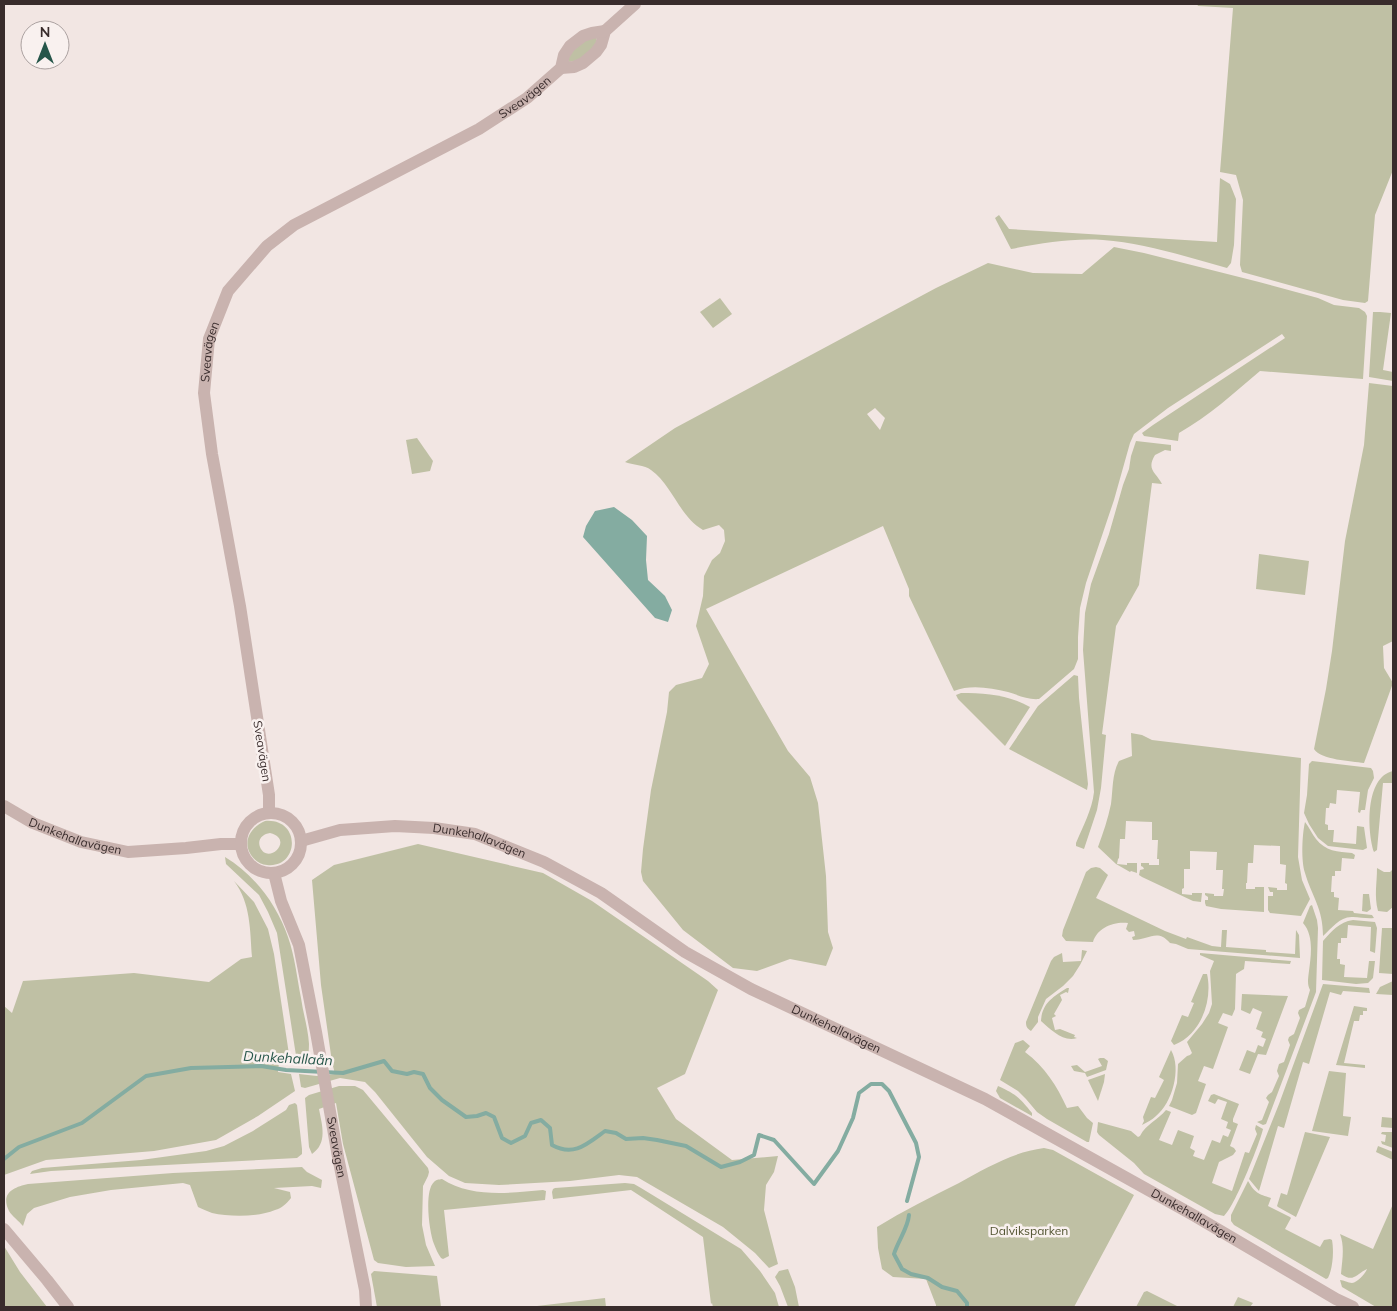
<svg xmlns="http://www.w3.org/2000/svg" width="1397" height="1311" font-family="Mulish,sans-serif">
	<rect width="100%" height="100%" fill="#f2e6e3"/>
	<g fill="#bfc0a4" fill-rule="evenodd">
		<path d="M1197 4H1393V170L1375 215 1368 301 1365 303 1343 300 1242 272 1240 265 1243 200 1236 175 1220 172 1233 8 1198 6Z"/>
		<path d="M597 36 596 46 579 61 568 62 569 54 587 38Z"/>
		<path d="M1220 178 1230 184 1236 199 1234 245 1231 263 1227 268C1187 257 1145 243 1103 240 1072 238 1042 243 1011 249L995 218 999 215 1009 229 1217 242Z"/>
		<path d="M1114 247 1144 253 1259 282 1318 298 1334 305 1359 308 1365 312 1367 316 1363 379 1260 371C1234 393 1209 416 1179 433L1178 441 1144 436 1142 433 1153 425 1285 338 1282 334 1168 408 1134 434 1130 443 1114 500 1086 583 1080 608 1078 637V659L1074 669 1039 699C1028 700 1018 695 1008 692 991 688 971 684 954 691L909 596V589L883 526 706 609 788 751 810 777 818 803 826 876 828 932 833 948 826 966 790 959 757 971 733 968 683 930 643 881 641 872 643 849 651 790 667 712 669 692 676 685 702 678 709 664 696 626 703 596 704 576 712 560 720 553 725 541 724 530 719 525 703 530C679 516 673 486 651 470 645 465 632 465 625 462L675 428 936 288 988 263 1033 273 1082 274ZM875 408 885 418 880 430 867 414Z"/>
		<path d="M720 298 732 314 713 328 700 312Z"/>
		<path d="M1373 312H1380L1391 313 1383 370 1393 372V381L1369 377Z"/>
		<path d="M1369 383 1393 386V641L1383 646 1384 668 1393 683 1364 763C1351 761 1321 760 1314 749L1326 689 1332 651 1345 541 1364 445Z"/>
		<path d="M417 438 433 461 430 471 412 474 406 440Z"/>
		<path d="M1136 441 1171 445V451L1165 450 1155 455C1146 470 1156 472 1162 484L1152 483 1139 585 1116 626 1102 734 1106 735 1101 788 1097 810 1084 849 1076 846V843C1083 826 1092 810 1094 792L1083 650 1085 613 1091 584 1109 534 1123 485 1129 469 1131 456Z"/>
		<path d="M1259 554 1309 561 1305 595 1256 589Z"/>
		<path d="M1074 675 1078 676 1079 698 1088 784 1087 790 1009 749 1038 706Z"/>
		<path d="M961 693C985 693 1009 695 1030 707L1005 746 958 699 956 695Z"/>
		<path d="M1131 733 1142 735 1152 740 1301 758 1298 857 1302 880 1310 899 1301 916 1270 913 1268 910V896H1273V892H1270L1268 887 1277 888V890H1287V884L1285 883 1286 865 1280 864V846L1254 845 1253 863H1248L1247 883H1246V889H1255V887H1264V912L1221 909 1206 906 1205 903V900H1208V897L1205 895V893L1214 894V896H1223L1224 889H1222L1223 870H1216L1217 852 1190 851V869H1184V888L1182 889V894L1192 895V893H1202L1201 902 1193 901 1142 877 1139 875 1140 870 1144 869 1143 867 1141 866V863H1149V865H1159V859H1157L1158 840H1152V822L1126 821 1125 839H1120L1119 858 1118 859 1117 864 1127 865V863H1137V873L1131 871 1130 872 1116 864 1098 847C1103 833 1108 819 1111 804 1113 790 1112 773 1119 761L1132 756Z"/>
		<path d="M1312 761 1371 768 1373 771 1374 778 1368 790 1365 810H1361L1360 813 1358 812 1360 792 1337 790 1336 804 1330 803 1329 808H1326L1325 824 1328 825V830H1334L1333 842 1356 844 1357 826 1364 827 1367 848 1363 850 1328 846 1318 838 1309 824 1304 813 1307 795 1309 764Z"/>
		<path d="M1393 771V783H1383L1377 850 1374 852C1367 831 1365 777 1393 771Z"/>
		<path d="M265 821C302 818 299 869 267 865 261 865 255 861 251 855 242 841 251 827 265 821ZM270 833C295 839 268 866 260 847 257 839 263 834 270 833Z"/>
		<path d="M1305 822C1309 827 1312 834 1316 839 1325 851 1338 852 1352 853L1355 855 1354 859 1342 858 1341 871H1335V876H1332L1331 892H1334V897L1339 898 1338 910 1353 911 1354 913 1372 915 1374 918C1367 919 1360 917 1353 917 1340 916 1332 928 1323 936 1323 908 1312 897 1305 873 1301 861 1302 835 1305 822Z"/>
		<path d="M418 844 543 873 592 901 708 981 718 990 685 1074 657 1088 676 1119 732 1160 778 1156 774 1172 766 1185 764 1210 778 1264 769 1268 755 1253 723 1227 637 1177 619 1175 570 1181 499 1185 465 1183 449 1176 427 1157 375 1092 365 1082 340 1078 305 1088 301 1087 299 1074 317 1076 335 1074 332 1062 321 985 312 880 334 865Z"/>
		<path d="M225 857C255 875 277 905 288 937 295 957 297 978 301 998 303 1013 308 1028 309 1044 309 1050 308 1057 308 1063L297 1062 277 933 268 912 259 895 226 864Z"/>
		<path d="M1096 867 1100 868 1108 875 1096 898 1165 931 1186 939 1187 937 1212 946 1221 947 1222 930H1227L1226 947 1266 950V952L1295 954 1296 930 1299 935 1300 958 1188 949 1176 944 1170 943C1157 928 1149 940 1133 940L1132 937 1135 936 1134 931 1129 932 1126 929 1128 923C1114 921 1097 928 1093 942L1066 941 1062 936 1063 930 1086 872 1091 868Z"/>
		<path d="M1377 868 1384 872H1390L1393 869V907L1387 912 1378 911C1374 895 1377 884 1377 868Z"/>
		<path d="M234 881 254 902 268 929 274 954 290 1061 279 1062 278 1072 291 1074 295 1091 258 1116 216 1140 154 1151 46 1160 4 1175V1006L12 1013 23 981 134 973 209 982 241 959 252 957C250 931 251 903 234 881Z"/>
		<path d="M1363 894H1369L1371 909 1367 912 1362 911Z"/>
		<path d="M1312 905 1317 920 1318 928 1316 992 1266 1124 1263 1125 1257 1122 1262 1120 1269 1102 1266 1098 1268 1095 1272 1092 1279 1076 1277 1071 1279 1064 1284 1062 1290 1045 1288 1040 1289 1037 1294 1034 1300 1018 1298 1013 1299 1010 1305 1007 1310 990C1307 984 1308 979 1309 971 1311 956 1314 935 1303 923L1310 906Z"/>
		<path d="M1353 920 1375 922 1377 928 1375 953 1370 951 1371 927 1348 925 1347 938H1341V943H1338L1337 959H1340V964L1345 965 1344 977 1367 978 1369 961H1375L1373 978 1368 983 1356 984 1322 980 1323 941C1332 931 1339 922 1353 920Z"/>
		<path d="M1382 928H1393V974L1379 973Z"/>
		<path d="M1082 950 1087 951 1080 965 1073 976 1063 986 1046 999 1038 1017V1022L1031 1031C1027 1028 1026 1027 1026 1022L1051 961 1054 957 1062 953 1063 962 1081 961Z"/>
		<path d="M1200 953 1291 961 1290 964 1245 961 1244 969 1239 972 1236 974 1235 1009 1232 1016 1223 1013 1218 1023 1228 1027 1213 1069 1204 1066 1198 1081 1206 1084 1196 1113 1192 1115 1169 1106 1172 1100 1177 1083 1178 1064 1187 1056 1190 1055 1192 1053 1187 1042 1202 1024 1209 1013 1212 1004 1210 971 1214 961 1200 955Z"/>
		<path d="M1203 974H1207C1213 1000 1201 1035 1174 1045L1171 1041 1182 1015 1188 1017 1194 1003 1191 1002Z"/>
		<path d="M1393 981V995L1376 994 1380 987Z"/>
		<path d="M1323 984 1369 988 1370 993 1343 991 1341 995 1330 992 1309 1064 1303 1062 1284 1128 1278 1126 1259 1191 1249 1179 1279 1104Z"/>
		<path d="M1067 988H1069L1068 993 1066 992 1060 995 1062 1000 1054 1014 1056 1016 1052 1018 1055 1030 1060 1029 1075 1035 1074 1037 1077 1038C1064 1043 1050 1029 1041 1021 1042 1003 1053 997 1067 988Z"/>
		<path d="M1242 994 1288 996 1266 1055 1258 1054 1250 1074 1239 1070 1247 1050 1255 1053 1258 1045 1263 1047 1266 1039 1261 1037 1263 1032 1256 1029 1262 1012 1253 1008 1250 1014 1241 1010Z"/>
		<path d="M1354 1006 1367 1008V1011H1363V1015H1360L1359 1021H1354L1344 1063 1365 1065V1068L1336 1065Z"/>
		<path d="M1023 1040 1030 1046 1025 1052C1045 1067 1057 1086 1067 1108L1078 1106 1087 1118 1093 1123 1089 1142H1087L1047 1119 1037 1112 1026 1099 1018 1091 1000 1080 1015 1043Z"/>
		<path d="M1171 1050C1182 1069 1172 1103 1156 1116 1152 1120 1147 1122 1142 1125L1144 1121 1143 1117 1151 1097 1155 1098 1164 1080 1159 1077Z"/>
		<path d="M1100 1058H1104L1108 1061 1106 1070 1087 1077 1085 1073 1074 1071 1071 1066 1077 1065 1085 1072 1102 1066 1098 1059Z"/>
		<path d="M1329 1071 1346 1073 1343 1116 1351 1117 1348 1136 1312 1131Z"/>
		<path d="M1105 1074 1104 1082 1098 1101 1088 1080Z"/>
		<path d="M339 1086H355L363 1090 428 1168 429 1172 428 1176 423 1186 422 1225 426 1245 435 1266 406 1267 378 1263 374 1260 343 1144 336 1103 319 1109C322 1125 328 1143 312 1154L309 1147 305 1098 309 1095Z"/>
		<path d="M998 1086C1016 1094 1020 1098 1032 1113V1116L1000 1098 996 1091Z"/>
		<path d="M1214 1094 1239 1104 1233 1119V1122L1238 1124 1230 1146 1234 1148 1236 1151 1233 1155 1219 1162 1212 1183 1232 1191 1245 1152 1249 1153 1257 1134 1255 1129 1256 1125 1263 1129C1260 1143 1234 1208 1224 1216L1215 1214 1144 1174 1134 1163 1099 1135 1097 1132 1098 1122 1131 1131 1138 1137 1140 1136C1146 1124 1158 1120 1166 1110L1171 1112 1159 1140 1172 1145 1178 1130 1194 1136 1190 1148 1195 1151 1193 1156 1204 1160 1212 1140 1220 1143 1223 1135 1228 1137 1231 1130 1226 1128 1228 1122 1221 1119 1227 1102 1218 1099 1215 1104 1208 1101 1211 1095Z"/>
		<path d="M295 1103 297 1105 302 1149V1154L297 1158 51 1171 30 1174 32 1171 42 1168 141 1160 206 1151 224 1146 253 1131 286 1110 289 1105Z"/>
		<path d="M1382 1117 1393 1118V1128L1381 1127Z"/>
		<path d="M1305 1132 1330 1137 1296 1217 1278 1207 1277 1206 1281 1193 1287 1195Z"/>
		<path d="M1382 1132H1393V1148L1382 1144 1381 1141 1385 1142 1386 1135 1381 1134Z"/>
		<path d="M1378 1146 1393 1152V1160L1376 1152Z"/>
		<path d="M1044 1148 1053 1150 1134 1195 1074 1307H936V1305L926 1279 893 1277 882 1269 878 1248 877 1227C903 1211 931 1197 959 1183 986 1168 1013 1152 1044 1148Z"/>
		<path d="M302 1167 307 1172 322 1180 321 1188 312 1186 274 1188 290 1192 291 1198C286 1204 282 1208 275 1210 259 1217 230 1217 212 1213 207 1211 202 1209 198 1207L190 1185 183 1183 111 1190 70 1197 34 1208 27 1214 23 1226C19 1221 12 1216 9 1211 0 1193 14 1187 28 1184L173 1173Z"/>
		<path d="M442 1179C471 1198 510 1193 543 1190L546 1191 545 1200 444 1210 449 1256 443 1259 441 1258C438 1254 436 1249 434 1244 429 1231 424 1191 434 1182 437 1179 438 1180 442 1179Z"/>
		<path d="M1248 1181C1255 1193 1258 1194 1271 1198L1268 1206 1290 1217 1291 1218 1285 1229 1320 1247 1324 1240 1330 1239 1332 1240C1334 1251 1333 1268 1328 1278L1326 1279 1234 1225 1231 1221V1215Z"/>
		<path d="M625 1183 634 1184 641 1188 741 1249 760 1271 775 1293 779 1307H713L712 1303 711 1304 703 1237 631 1190 553 1199 552 1192 553 1189 555 1188Z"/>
		<path d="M1393 1204V1307H1376L1342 1287 1340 1280C1344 1280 1348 1283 1352 1283 1358 1282 1365 1274 1367 1269 1356 1274 1354 1283 1341 1274 1342 1261 1345 1247 1340 1234L1373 1249Z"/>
		<path d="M4 1246 20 1272 47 1307H4Z"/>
		<path d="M788 1269 795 1287 799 1307H788L780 1286 775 1277 779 1271Z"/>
		<path d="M374 1271 437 1276 441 1307H377L371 1274Z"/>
		<path d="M1147 1291 1179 1307H1136L1144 1292Z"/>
		<path d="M1238 1297 1253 1303 1250 1307H1233Z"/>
		<path d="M605 1298 606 1307H539L537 1306Z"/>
	</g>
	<path fill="#84aca1" d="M614 507 632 520 647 536 646 560 648 580 665 596 672 610 668 622 655 618 583 537 586 526 595 511Z"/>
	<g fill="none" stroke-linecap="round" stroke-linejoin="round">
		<g stroke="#84aca1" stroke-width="4">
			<path d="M4 1159 19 1147 82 1123 146 1076 191 1068 261 1066 286 1070 343 1073 384 1061 392 1071 407 1074 414 1072 423 1074 430 1088 442 1100 466 1117 477 1116 486 1113 494 1117 502 1138 511 1143 525 1136 531 1123 541 1120 550 1128 552 1145C574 1157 587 1144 605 1131L616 1133 626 1139 643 1138 657 1140 686 1146 721 1167 740 1162 754 1155 759 1135 774 1140 814 1184 838 1151 853 1118 859 1093 871 1084H882L889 1091 916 1143 919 1157 907 1201"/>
			<path d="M909 1215C908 1228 898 1241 894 1254L902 1269 911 1274 928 1278 942 1287 957 1291 967 1303V1307"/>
		</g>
		<g stroke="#c9b3af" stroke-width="12">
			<path d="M561 68 574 67 583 63 596 52 601 45 605 31 635 4"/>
			<path id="s1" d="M4 806 33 823 81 842 128 852 186 848 221 844H240"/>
			<path id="s2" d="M269 812V795L240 606 212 454 204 393 209 339 228 291 267 246 294 225 479 129 527 98 561 68 564 55 570 46 583 36 592 33 605 31"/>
			<circle cx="271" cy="843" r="30"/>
			<path id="s3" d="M301 841 340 830 395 826 434 828 475 834 544 862 601 893 685 952 751 989 985 1099 1195 1216 1336 1299 1353 1307"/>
			<path id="s4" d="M274 873 281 901 299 945 316 1032 338 1157 365 1290 366 1307"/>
			<path d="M4 1229 47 1280 68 1307"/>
		</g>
	</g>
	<g text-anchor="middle" stroke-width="5" stroke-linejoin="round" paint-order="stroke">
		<g font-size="12" fill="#392c2c" stroke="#f9f1ef">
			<text dy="4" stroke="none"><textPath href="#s2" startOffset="888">Sveavägen</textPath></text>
			<text dy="4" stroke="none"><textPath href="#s2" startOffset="466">Sveavägen</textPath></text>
			<text transform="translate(262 751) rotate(81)" y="4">Sveavägen</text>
			<text dy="4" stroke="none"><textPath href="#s1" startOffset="78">Dunkehallavägen</textPath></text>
			<text dy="4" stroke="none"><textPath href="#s3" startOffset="182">Dunkehallavägen</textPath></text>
			<text dy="4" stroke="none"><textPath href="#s3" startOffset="588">Dunkehallavägen</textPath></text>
			<text dy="4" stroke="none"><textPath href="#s4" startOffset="282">Sveavägen</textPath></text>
			<text dy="4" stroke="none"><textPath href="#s3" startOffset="992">Dunkehallavägen</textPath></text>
		</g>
		<g font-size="12" fill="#535533" stroke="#f9f1ef">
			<text x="1029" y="1235">Dalviksparken</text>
		</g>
		<g font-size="14" font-style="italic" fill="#26564a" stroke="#f9f1ef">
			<text transform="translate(288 1058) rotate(3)" y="5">Dunkehallaån</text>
		</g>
	</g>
	<rect width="1397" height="1311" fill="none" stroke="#392c2c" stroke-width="10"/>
	<g transform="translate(45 45)"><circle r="24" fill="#f9f1ef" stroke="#aca2a1"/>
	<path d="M0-4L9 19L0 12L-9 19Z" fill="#26564a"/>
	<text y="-8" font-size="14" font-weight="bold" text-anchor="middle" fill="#392c2c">N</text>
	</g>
</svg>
